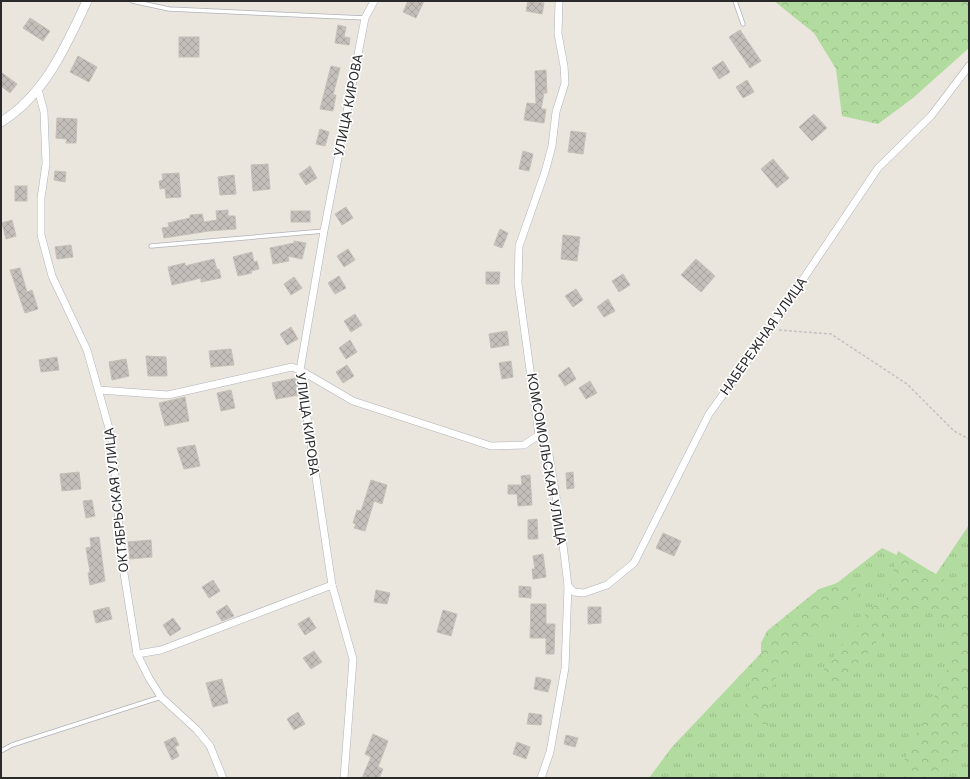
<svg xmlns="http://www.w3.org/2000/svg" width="970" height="779" font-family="Inter,sans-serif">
	<defs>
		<pattern id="grass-tufts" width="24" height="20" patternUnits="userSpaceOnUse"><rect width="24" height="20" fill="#b2db9f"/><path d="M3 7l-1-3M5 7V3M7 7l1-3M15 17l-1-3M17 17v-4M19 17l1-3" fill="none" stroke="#99bc89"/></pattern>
		<pattern id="forest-crowns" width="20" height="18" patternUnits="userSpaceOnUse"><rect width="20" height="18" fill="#b2db9f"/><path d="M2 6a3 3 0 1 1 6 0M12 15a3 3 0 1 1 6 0" fill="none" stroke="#99bc89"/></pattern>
		<pattern id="building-cross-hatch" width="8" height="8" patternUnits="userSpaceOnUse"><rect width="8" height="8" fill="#c3beb9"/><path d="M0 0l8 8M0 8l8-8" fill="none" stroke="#a8a39f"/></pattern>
	</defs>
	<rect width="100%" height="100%" fill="#eae5dd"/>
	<path fill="url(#grass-tufts)" d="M969 525V778H649L672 747 801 611 882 548 936 574Z"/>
	<g fill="url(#forest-crowns)">
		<path d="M774 1H969V48L913 98 878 124 842 116 836 69 814 33Z"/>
		<path d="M898 551 963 591 969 583V720L948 778H896L948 668V630L937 613 919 608 901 612 846 680 829 688 824 669 871 608 888 597Z"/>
		<path d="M843 581 855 584 858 596C847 613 832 622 816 633 796 647 776 668 771 693 768 705 769 718 768 730L748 708 745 695 761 658V643L767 631 819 589Z"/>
	</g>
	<g fill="url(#building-cross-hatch)" stroke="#c5c0b7">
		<path d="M408 1H424L416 18 403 12Z"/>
		<path d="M528 1 544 3 542 14 526 11Z"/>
		<path d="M30 18 50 31 43 41 23 28Z"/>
		<path d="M338 25 346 27 344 37 350 38 349 45 335 43Z"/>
		<path d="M740 30 761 61 750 68 729 37Z"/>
		<rect x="179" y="37" width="20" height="20"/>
		<path d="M78 56 97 67 89 82 70 72Z"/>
		<path d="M723 61 730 72 719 79 712 68Z"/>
		<path d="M331 66 340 68 333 95H336L333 111 320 109Z"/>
		<path d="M546 70 547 93H544L541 109H546L544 123 524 120 527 103 536 104 535 71Z"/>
		<path d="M1 72 17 84 10 93 1 86Z"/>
		<path d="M747 80 754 92 743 98 736 87Z"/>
		<path d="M814 114 827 128 812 141 799 127Z"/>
		<path d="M57 118 77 119 76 143H66L67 139 56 138Z"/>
		<path d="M320 129 329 132 325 146 316 144Z"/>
		<path d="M571 131 586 133 583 154 568 152Z"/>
		<path d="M523 151 533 154 529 171 519 169Z"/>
		<path d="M773 159 789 178 777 188 761 169Z"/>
		<path d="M268 164 270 189 253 191 251 165Z"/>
		<path d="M310 166 317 178 306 185 299 174Z"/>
		<path d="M55 171 66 172 65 182 54 180Z"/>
		<path d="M179 173 181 197 166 198 165 188 160 189 159 181 163 180 162 174Z"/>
		<path d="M234 175 236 194 220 195 218 177Z"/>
		<rect x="15" y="186" width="12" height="15"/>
		<path d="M346 207 353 218 342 225 335 214Z"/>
		<path d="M228 210V216H235L236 229 209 231 164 238 162 228 169 227 168 223 190 218V215L202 214 204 222 217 220 216 211Z"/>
		<rect x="291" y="211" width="19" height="11"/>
		<path d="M12 220 16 236 6 239 2 223Z"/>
		<path d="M500 229 508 233 502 248 494 245Z"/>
		<path d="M563 235 580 237 577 261 561 259Z"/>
		<path d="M294 241 306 243 302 259 288 256 289 261 273 264 270 248 294 243Z"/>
		<path d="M71 245 73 257 57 259 55 247Z"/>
		<path d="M348 249 355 260 344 267 337 256Z"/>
		<path d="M252 252 254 262 257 261 259 269 251 271 252 273 238 276 233 257Z"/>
		<path d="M214 259 217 270 219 269 221 278 201 282V278L172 285 168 267 185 263V266Z"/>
		<path d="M696 259 715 276 701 292 681 275Z"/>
		<path d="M20 268 27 292 32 290 38 309 25 313 10 270Z"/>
		<path d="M486 272H500L499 284H486Z"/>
		<path d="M623 274 630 285 619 292 612 281Z"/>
		<path d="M339 276 346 288 335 294 328 283Z"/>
		<path d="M294 277 302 288 291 295 284 284Z"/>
		<path d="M576 289 583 300 573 307 565 296Z"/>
		<path d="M608 299 615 311 604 317 597 307Z"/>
		<path d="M355 314 362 325 351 332 344 321Z"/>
		<path d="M291 327 298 339 287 345 280 334Z"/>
		<path d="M507 331 509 345 491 348 489 334Z"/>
		<path d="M350 340 357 352 346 359 339 348Z"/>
		<path d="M231 349 234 365 211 367 209 351Z"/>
		<path d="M146 356 166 357 167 376H148Z"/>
		<path d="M57 357 59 370 41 372 39 360Z"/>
		<path d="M126 359 129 376 112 380 109 362Z"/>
		<path d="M511 361 513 377 502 379 499 363Z"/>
		<path d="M347 365 354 376 343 383 336 372Z"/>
		<path d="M569 367 576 379 565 386 558 375Z"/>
		<path d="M296 378 299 395 276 399 272 383Z"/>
		<path d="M590 381 597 393 586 399 579 388Z"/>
		<path d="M231 390 235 408 221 411 217 393Z"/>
		<path d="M185 397 189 421 165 426 159 403Z"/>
		<path d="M195 445 200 466 184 469 177 448Z"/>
		<path d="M79 472 81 489 62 491 60 474Z"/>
		<path d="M573 472 574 488 567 489 566 473Z"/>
		<path d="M530 475 532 505 518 506 517 494H508V485H522L521 476Z"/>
		<path d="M371 480 387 485 382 504 374 501 365 531 354 528 356 524 353 523 357 510 361 511Z"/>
		<path d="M92 500 95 516 86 518 83 501Z"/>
		<path d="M537 519 538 539H528V520Z"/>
		<path d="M663 533 681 541 674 556 656 548Z"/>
		<path d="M99 537 105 581 90 585 88 573 90 572 86 548 91 547 90 538Z"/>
		<path d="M151 540 152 557 130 559 128 542Z"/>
		<path d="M543 554 546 577 533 579 532 569H535L533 556Z"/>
		<path d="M213 580 220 591 209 598 202 587Z"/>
		<path d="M519 586 531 587V598L519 597Z"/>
		<path d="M376 590 390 593 387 604 374 602Z"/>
		<path d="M531 604H546V624H555L554 654H546V638H530Z"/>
		<path d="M227 605 234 616 222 621 216 612Z"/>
		<path d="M109 607 112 619 96 623 93 611Z"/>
		<path d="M588 607H601V623L588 624Z"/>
		<path d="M443 610 457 614 451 636 437 632Z"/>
		<path d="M309 617 316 628 305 635 298 624Z"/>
		<path d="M173 618 181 629 170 636 163 625Z"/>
		<path d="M314 651 322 662 311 669 303 658Z"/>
		<path d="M536 677 551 680 548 692 534 689Z"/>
		<path d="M222 679 228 703 213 707 206 683Z"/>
		<path d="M298 712 305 724 294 730 287 719Z"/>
		<path d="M529 713 542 715 541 725 527 724Z"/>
		<path d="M373 734 388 741 378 767 383 769 379 778H362L371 757 365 754Z"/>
		<path d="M566 735 578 738 575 747 564 744Z"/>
		<path d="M175 737 179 745 175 747 179 756 172 760 164 742Z"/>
		<path d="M517 742 530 747 526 759 513 754Z"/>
	</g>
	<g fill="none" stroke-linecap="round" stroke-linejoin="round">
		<defs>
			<g id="service">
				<path d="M132 1 169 9 365 18"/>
				<path d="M735 1 743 24"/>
				<path d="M151 246 324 231"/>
				<path d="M1 751 12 745 161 697"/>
			</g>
			<g id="minor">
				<path d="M38 89 44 112 46 164 41 198V235L52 276 87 350 112 439 122 561 137 654 149 678 161 697 197 730 210 746 223 778"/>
				<path d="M99 390 168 395 292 367 300 370 353 401 491 446 524 445 539 435"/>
				<path d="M568 586 574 592 584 593 607 585 634 563 709 414 760 343 878 168 931 116 969 66"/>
				<path d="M137 654 161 650 332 585"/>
				<path d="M344 778 353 659 332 585 300 370 324 231 365 18 374 1"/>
				<path d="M541 778 550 752 565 668 568 586 560 520 549 455 539 435 518 283 519 246 545 172 552 146 556 112 565 83 564 66 558 34 559 1"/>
			</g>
			<path id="tertiary" d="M1 122C45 95 66 46 87 1"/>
		</defs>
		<use href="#service" stroke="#b0b3bc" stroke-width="5"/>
		<use href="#minor" stroke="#b0b3bc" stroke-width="8"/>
		<use href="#tertiary" stroke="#b0b3bc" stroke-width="10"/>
		<path stroke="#c3c3c3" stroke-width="1.5" stroke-dasharray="3 2" stroke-linecap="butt" d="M779 330 831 334 907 384 954 431 969 439"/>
		<use href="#service" stroke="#fff" stroke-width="3.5"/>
		<use href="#minor" stroke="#fff" stroke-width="7"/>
		<use href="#tertiary" stroke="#fff" stroke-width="9"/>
	</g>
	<g text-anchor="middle" stroke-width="3.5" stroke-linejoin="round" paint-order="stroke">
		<g font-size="13" fill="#2a2a2a" stroke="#fff">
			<text transform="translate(348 105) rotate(-79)" y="5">УЛИЦА КИРОВА</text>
			<text transform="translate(763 336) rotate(-55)" y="5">НАБЕРЕЖНАЯ УЛИЦА</text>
			<text transform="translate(308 424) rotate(82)" y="5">УЛИЦА КИРОВА</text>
			<text transform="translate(547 459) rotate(80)" y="5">КОМСОМОЛЬСКАЯ УЛИЦА</text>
			<text transform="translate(116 500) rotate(-96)" y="5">ОКТЯБРЬСКАЯ УЛИЦА</text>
		</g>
	</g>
	<rect width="970" height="779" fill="none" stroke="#2a2a2a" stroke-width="4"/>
</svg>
